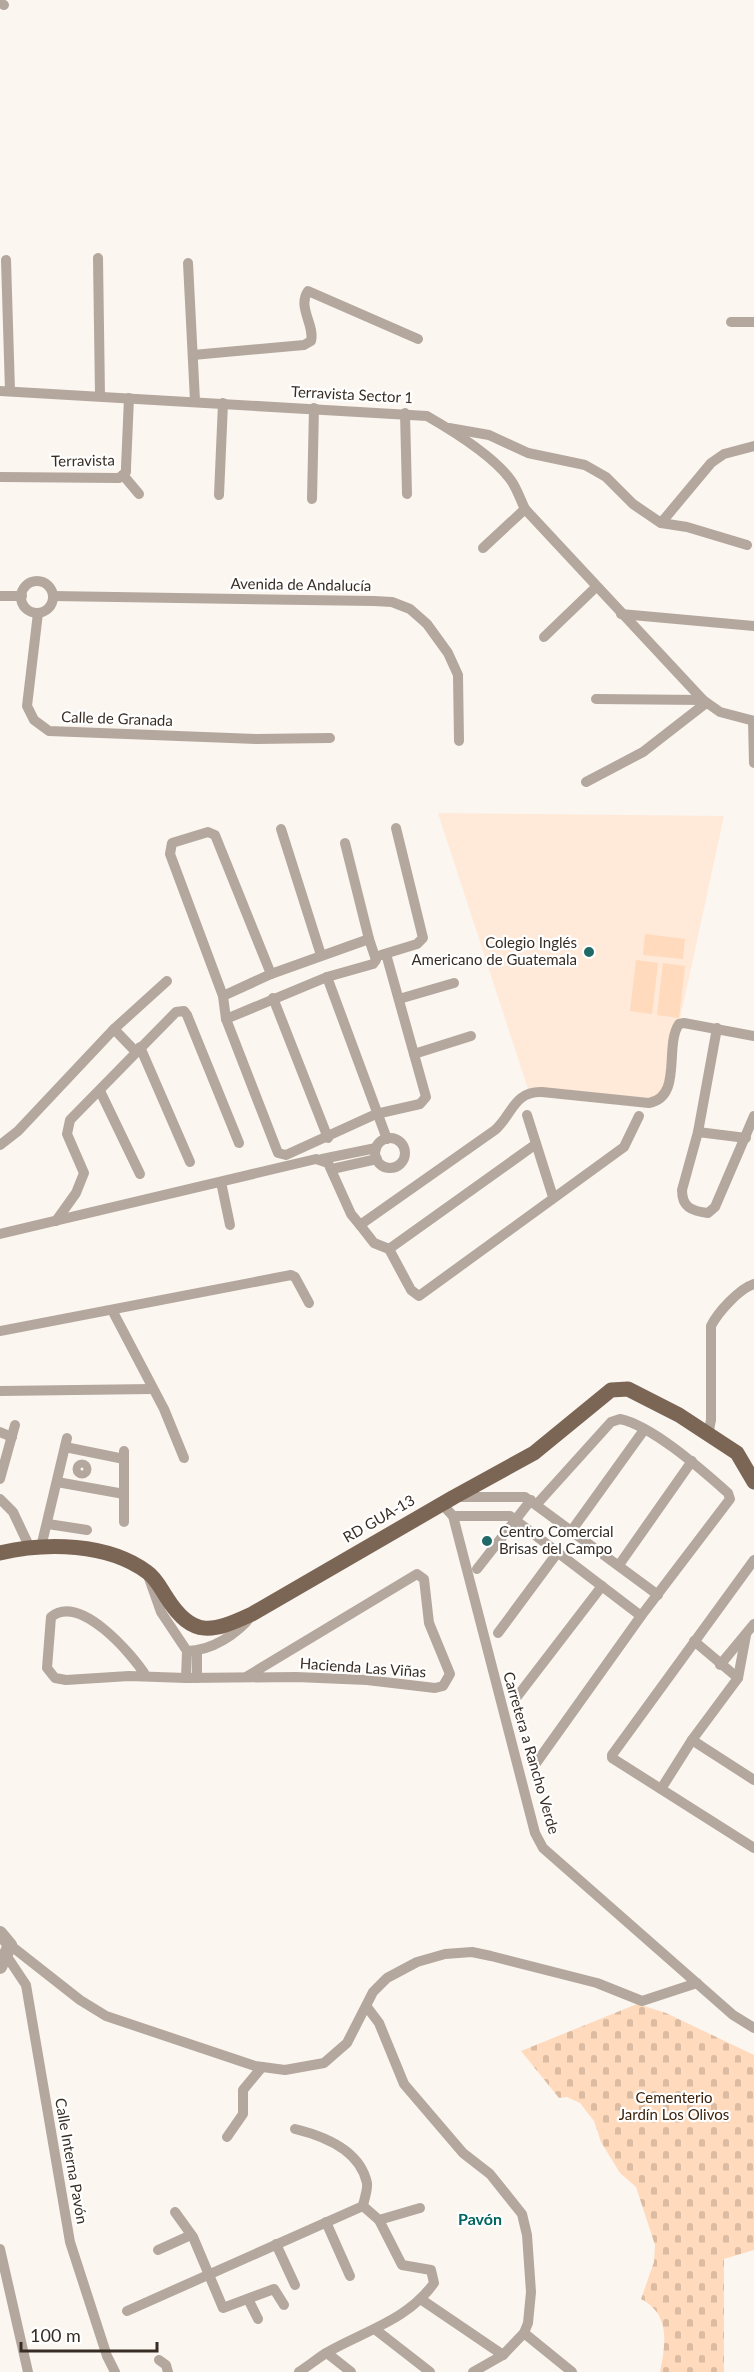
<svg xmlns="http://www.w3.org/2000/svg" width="754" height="2372" font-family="Lato,sans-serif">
	<defs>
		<pattern id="cemetery-stones" width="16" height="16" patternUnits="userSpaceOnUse" patternTransform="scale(1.5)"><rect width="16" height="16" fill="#ffdabc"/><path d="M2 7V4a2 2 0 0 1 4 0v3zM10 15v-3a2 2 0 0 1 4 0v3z" fill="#dbbba1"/></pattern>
	</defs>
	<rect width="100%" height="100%" fill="#fcf6f1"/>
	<path fill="#ffe9d9" d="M438 813 724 816 665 1088 656 1098 528 1089Z"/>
	<g fill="#ffdabc">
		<path d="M645 934 685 939 683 959 643 955Z"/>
		<path d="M636 960 658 963 652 1014 630 1011Z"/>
		<path d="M663 963 685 966 679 1018 657 1015Z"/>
	</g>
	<path fill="url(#cemetery-stones)" d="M637 2004 666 2013 754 2055V2250L724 2259V2372H660C666 2343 670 2314 641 2299L654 2262 655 2245 636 2187 620 2173 601 2142 594 2121 580 2103 567 2097 559 2098 521 2051Z"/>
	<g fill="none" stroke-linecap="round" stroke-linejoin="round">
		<circle stroke="#b4a89e" stroke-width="8" cx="82" cy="1469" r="5.5"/>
		<g stroke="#b4a89e" stroke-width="10">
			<path d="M0 3 4 5"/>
			<path d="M98 258 100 396"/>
			<path d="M6 260 10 391"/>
			<path d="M188 263 195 401"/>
			<path d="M731 322H754"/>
			<path d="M193 355 304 345 311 341C315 325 297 307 308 291L418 339"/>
			<path d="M0 391 427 416C453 431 492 455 510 479 517 488 520 499 525 509L703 700 720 712 754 721"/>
			<path d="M405 413 407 494"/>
			<path d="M449 428 489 435 528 453 585 465 606 477 633 504 661 523 687 527 747 545"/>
			<path d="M123 475 139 494"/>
			<path d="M0 477 119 478 126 472V467L129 398"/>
			<path d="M219 495 223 403"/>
			<path d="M312 499 314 408"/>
			<path d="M661 523 711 463 724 454 754 446"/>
			<path d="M483 548 525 509"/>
			<circle cx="37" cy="597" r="16"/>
			<path d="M0 596H22"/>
			<path d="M53 596 374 601 392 602 410 609 427 624 448 653 458 675 459 741"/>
			<path d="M38 613 27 706 34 720 49 731 256 739 330 738"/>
			<path d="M621 614 754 626"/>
			<path d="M544 637 595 588"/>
			<path d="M596 699 703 700"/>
			<path d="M753 721 754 763"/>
			<path d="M586 782 643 752 706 703"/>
			<path d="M281 829 321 955"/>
			<path d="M345 843 369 939"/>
			<path d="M381 955 417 944 423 938 396 828"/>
			<path d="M271 974 215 835 208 832 172 843 170 854 223 996 226 1019 278 1153 286 1155 376 1114 420 1104 426 1097 386 954"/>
			<path d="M327 977 387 1139"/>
			<path d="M223 996 271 974 369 939 376 960 373 964 327 977 226 1019"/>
			<path d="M273 998 328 1138"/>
			<path d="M399 999 454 983"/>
			<path d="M717 1028 698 1132 682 1190C682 1207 691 1211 708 1213L715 1207 754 1116"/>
			<path d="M114 1029 136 1052"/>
			<path d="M140 1047 190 1162"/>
			<path d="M414 1054 471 1036"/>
			<path d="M100 1091 140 1174"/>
			<path d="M527 1115 553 1197"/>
			<path d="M698 1132 746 1138"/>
			<circle cx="390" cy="1153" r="15"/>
			<path d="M0 1145 18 1131 114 1029 167 981"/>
			<path d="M322 1159 376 1148"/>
			<path d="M332 1169 377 1159"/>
			<path d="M221 1182 230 1225"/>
			<path d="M56 1221 76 1193 84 1173 67 1134 70 1120 176 1012 184 1011 187 1015 239 1143"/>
			<path d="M360 1225 374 1243 389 1249 536 1144"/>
			<path d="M0 1234 316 1159 328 1163 351 1214 360 1225 495 1130C512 1115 514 1091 542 1092L649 1103C683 1097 664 1046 679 1024L684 1023 754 1036"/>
			<path d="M389 1249 411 1290 419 1296 624 1147 639 1116"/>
			<path d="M112 1310 164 1409 184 1458"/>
			<path d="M0 1331 291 1275 295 1277 309 1303"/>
			<path d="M0 1391 152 1389"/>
			<path d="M0 1432 12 1437"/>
			<path d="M708 1435 711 1420V1326C718 1312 739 1289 754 1284"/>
			<path d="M65 1447 124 1459"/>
			<path d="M0 1479 15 1425"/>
			<path d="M57 1482 124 1494"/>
			<path d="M457 1497H525L658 1595"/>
			<path d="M0 1499 13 1512 30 1548"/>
			<path d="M442 1504 453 1516 535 1833 543 1848 733 2015 754 2028"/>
			<path d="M453 1516H510L641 1616"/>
			<path d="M124 1522V1451"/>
			<path d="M48 1524 87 1530"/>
			<path d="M572 1530 644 1430"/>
			<path d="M41 1547 67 1438"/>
			<path d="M754 1560 612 1755V1758L754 1848"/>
			<path d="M619 1565 692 1461"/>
			<path d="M477 1569 531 1500"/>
			<path d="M149 1578 161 1612 187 1651 186 1678"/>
			<path d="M498 1633 558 1552"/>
			<path d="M694 1641 738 1678"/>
			<path d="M187 1651C211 1651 238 1634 252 1615"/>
			<path d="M720 1665 754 1624"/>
			<path d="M146 1676C132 1654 80 1593 51 1617L47 1668 55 1678 66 1680 129 1676 186 1678 296 1677 367 1680 435 1688 443 1686 450 1674 429 1623 424 1579 417 1574 246 1677"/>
			<path d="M197 1678V1651"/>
			<path d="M516 1698 602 1586"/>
			<path d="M692 1740 754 1780"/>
			<path d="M534 1766 641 1616 730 1499 728 1493C703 1471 653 1426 620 1419L611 1422 537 1504"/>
			<path d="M661 1789 692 1740 738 1678 746 1635"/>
			<path d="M10 1945 80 2000 106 2016 255 2066 285 2070 324 2063 347 2043 373 1992 387 1978 417 1962 445 1954 472 1952 491 1956 597 1983 642 2001 697 1983"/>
			<path d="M6 1955 26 1985 70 2242 107 2356 115 2372"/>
			<path d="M367 2007 379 2023 404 2084 463 2153 490 2174 522 2214 527 2235 531 2292 528 2323 524 2333 503 2355 473 2372"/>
			<path d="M295 2129C324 2136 360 2150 367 2183 368 2190 364 2199 363 2206"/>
			<path d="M227 2137 243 2114V2090L262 2067"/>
			<path d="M175 2212 193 2237 223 2308 274 2289 284 2305"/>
			<path d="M379 2220 420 2208"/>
			<path d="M326 2222 350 2276"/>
			<path d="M276 2244 295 2285"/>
			<path d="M0 2249 28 2372"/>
			<path d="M158 2250 191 2235"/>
			<path d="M248 2299 258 2319"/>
			<path d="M422 2300 503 2355"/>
			<path d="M127 2311 363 2206"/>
			<path d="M376 2330 430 2372"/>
			<path d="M524 2333 572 2372"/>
			<path d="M327 2353 351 2372"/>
			<path d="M159 2360 166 2365 168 2372"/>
			<path d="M299 2372C308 2366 317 2359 326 2353 364 2331 408 2320 434 2283L431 2270 402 2265 379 2220 363 2206"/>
		</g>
		<path stroke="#b4a89e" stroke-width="14" d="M0 1933 10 1945 0 1967"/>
		<path stroke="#7b6655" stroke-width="15" d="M0 1553C46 1542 108 1543 147 1572 156 1578 161 1589 167 1598 193 1639 213 1632 252 1614L454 1497 534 1453 611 1390 628 1389 679 1415 737 1453 754 1482"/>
	</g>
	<g fill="#1f6a66" stroke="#fff" stroke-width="2">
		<circle cx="589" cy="952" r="6"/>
		<circle cx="487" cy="1541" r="6"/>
	</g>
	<g text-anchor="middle" stroke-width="4.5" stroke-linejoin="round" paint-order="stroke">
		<g font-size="15" fill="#382d24" stroke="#fff">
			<text transform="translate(352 395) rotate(3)" y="5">Terravista Sector 1</text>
			<text transform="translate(83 461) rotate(-1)" y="5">Terravista</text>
			<text transform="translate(301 585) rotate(1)" y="5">Avenida de Andalucía</text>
			<text transform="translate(117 719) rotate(2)" y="5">Calle de Granada</text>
			<text transform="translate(379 1519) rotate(-30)" y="5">RD GUA-13</text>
			<text transform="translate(363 1668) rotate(4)" y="5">Hacienda Las Viñas</text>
			<text transform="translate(531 1753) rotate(74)" y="5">Carretera a Rancho Verde</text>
			<text transform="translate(71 2161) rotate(80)" y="5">Calle Interna Pavón</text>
		</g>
		<g font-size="15" fill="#382d24" stroke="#fff" text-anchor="end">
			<text x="577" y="948">Colegio Inglés<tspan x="577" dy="17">Americano de Guatemala</tspan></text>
			<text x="499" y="1537" text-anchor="start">Centro Comercial<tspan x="499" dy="17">Brisas del Campo</tspan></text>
		</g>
		<g font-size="15" fill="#3c2209" stroke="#fff">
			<text x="674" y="2103">Cementerio<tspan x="674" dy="17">Jardín Los Olivos</tspan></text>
		</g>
		<g font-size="16" font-weight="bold" fill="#006561" stroke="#fff">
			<text x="480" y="2225">Pavón</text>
		</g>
	</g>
	<path d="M21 2342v9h136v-9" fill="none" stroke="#382d24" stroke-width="3"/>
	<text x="30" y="2342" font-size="18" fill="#382d24" stroke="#ffffff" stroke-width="4.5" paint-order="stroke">100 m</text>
</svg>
